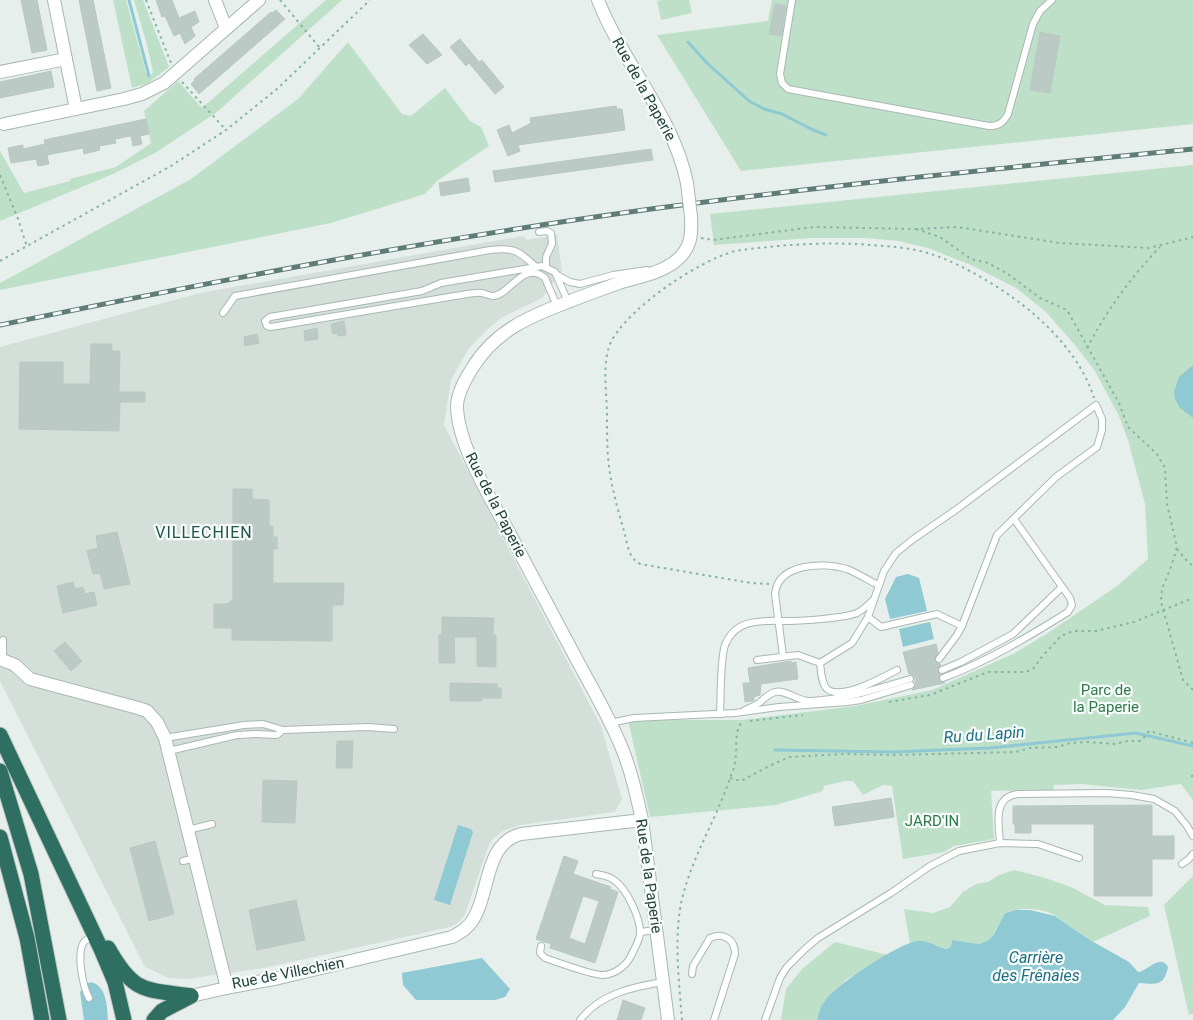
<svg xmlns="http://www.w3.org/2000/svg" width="1193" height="1020" font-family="Roboto,sans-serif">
	<rect width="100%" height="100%" fill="#e6efeb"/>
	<path fill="#d4dfda" d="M557 235 562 271 542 298 501 318 488 329 469 348 451 380 444 425 601 726 622 799 615 812 520 825 503 831 493 839 489 845 465 914 458 923 450 927 264 968 187 979 168 978 145 967 0 681V347L200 293 488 242 524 236 526 240Z"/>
	<g fill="#bfe0c8">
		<path d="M113 0H126L146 73 150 77 153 72 147 45 134 0H143L169 67 148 83 132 88Z"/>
		<path d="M326 0H342L217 112 155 153 113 174 0 221V151L24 193 70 181V179L116 167 151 143 144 111 178 81 202 108Z"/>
		<path d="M663 0H689L692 13 661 20 657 1Z"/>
		<path d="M772 0H1193V124L741 171 657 35 768 21Z"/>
		<path d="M348 42 402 114 411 116 445 88 470 121 481 127 489 146 437 181 425 194 331 223 0 290V283L191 179 298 99Z"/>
		<path d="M1193 165V800L1181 784 1141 790 1081 784 1054 785 1053 790 991 791 994 839 954 846 944 852 903 859 892 786 883 785 863 795 853 781H844L824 786 823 791 776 805 650 817 628 720H742L855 706 932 690 1013 654 1048 633 1117 586 1148 559 1145 504 1128 440 1119 416 1095 371 1074 344 1046 312 1016 288 973 266 928 248 898 241 866 238H811L714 245 710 214Z"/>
		<path d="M1014 870 1042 877 1071 887 1105 905 1148 907 1150 916 1093 942C1079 935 1068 923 1054 915 1041 908 1019 907 1005 913L992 937 987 941 979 944 952 940 951 946 947 949 918 941 910 944 904 909 933 913 950 907 963 892 976 884 988 882 999 875Z"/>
		<path d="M1193 876V1014L1189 1015 1164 905Z"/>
		<path d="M835 942 888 955 847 979 824 1001 817 1020H781L786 989 802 969Z"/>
	</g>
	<g fill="#8ec9d4">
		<path d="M1193 365V418L1180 408 1175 399 1174 392 1179 377Z"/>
		<path d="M908 574 919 578 927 611 890 619 885 599 896 577Z"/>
		<path d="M930 622 934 639 903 647 899 629Z"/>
		<path d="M458 825 471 829 473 832 450 905 434 900Z"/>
		<path d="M1015 910H1030L1055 916 1088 939 1129 962 1138 972C1148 971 1160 953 1168 967 1164 987 1155 984 1139 983L1125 1007 1113 1020H817C819 1014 820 1007 824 1002 835 985 898 944 917 941 929 940 936 947 947 949L951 946 952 940 979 944 987 941 993 936 1005 913Z"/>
		<path d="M482 958 510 989 505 997 495 1000H416L403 985 402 973Z"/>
		<path d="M91 982C107 986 107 1007 108 1020H84L80 992 86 984Z"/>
	</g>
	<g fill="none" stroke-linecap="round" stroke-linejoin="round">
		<g stroke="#8ec9d4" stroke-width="3">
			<path d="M129 0 149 76"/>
			<path d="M688 42 707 63 749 101 764 109 782 114 811 129 826 135"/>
			<path d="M775 750 893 752 990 748 1136 733 1193 746"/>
		</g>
	</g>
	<g fill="#bbcac4" stroke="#b8c9c2" fill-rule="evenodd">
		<path d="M21 0H37L47 50 32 53Z"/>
		<path d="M79 0H93L111 88 97 91Z"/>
		<path d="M156 0H172L179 18 195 11 199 22 191 27 195 36 185 44 180 33 174 36 165 16 162 17Z"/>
		<path d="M775 4 786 6 781 36 769 34Z"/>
		<path d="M276 10 285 19 199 94 191 84 195 80 194 79 271 12 272 13Z"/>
		<path d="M1040 32 1060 36 1050 93 1030 90Z"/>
		<path d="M423 34 442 55 427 64 409 45Z"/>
		<path d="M460 39 479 62 482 60 504 87 495 94 469 63 466 66 450 47Z"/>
		<path d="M51 71 54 87 0 98V82Z"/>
		<path d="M616 106 617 109H622L625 130 518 145 520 151 508 156 497 130 509 125 512 133 531 123 530 118Z"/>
		<path d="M146 119 149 134 140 136 142 144 133 146 131 136 115 139 116 143 99 146 100 150 84 154 83 148 47 155 49 164 38 166 36 159 11 163 8 148 23 145V149L45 144 44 140Z"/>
		<path d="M651 149 653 160 495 182 493 171Z"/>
		<path d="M468 178 470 191 441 196 439 183Z"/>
		<path d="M344 321 346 335 338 336 337 333 333 334 331 324Z"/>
		<path d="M317 328 318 339 305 341 304 331Z"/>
		<path d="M257 334 259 343 245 346 244 337Z"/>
		<path d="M91 344H112V351H120L119 392H145V402H120L119 431 19 429 20 362H63V384H90Z"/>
		<path d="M233 489H252V499L269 500V526H273V537H277V549H273V583H344L343 605H332V641L232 640V628H214V604H228L233 599Z"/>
		<path d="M117 532 130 584 104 589 100 573 93 574 87 551 98 548 96 536Z"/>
		<path d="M73 582 75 589 83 587 85 594 94 592 97 605 63 613 57 586Z"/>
		<path d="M442 617 494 618 493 635H496V667L477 666V637H454L455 663H439V635H442Z"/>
		<path d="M65 642 82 661 71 671 54 651Z"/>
		<path d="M936 644 938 653 934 660 941 665 937 669 940 674 938 679 940 682 945 683 912 690 916 686 915 678 913 675 909 674 903 652Z"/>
		<path d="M791 661V663L796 662 798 679 761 684 760 695 754 697V700L752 701 745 702 743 683H750L748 668Z"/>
		<path d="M450 683 497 684V688H501V698H482V701H450Z"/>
		<path d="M337 741H353L352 768H336Z"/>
		<path d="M263 780 297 781 295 823 262 822Z"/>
		<path d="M891 798 894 817 835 826 832 807Z"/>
		<path d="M1152 805V836H1174V859H1152V896H1094V824H1031V833H1015V824H1013V806Z"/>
		<path d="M155 841 174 914 149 921 130 848Z"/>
		<path d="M564 856 578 861 573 874 611 887 610 889 618 892 595 963 550 948 551 944 536 939ZM583 896 599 901 585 944 569 938Z"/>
		<path d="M296 900 305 940 257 950 249 910Z"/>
		<path d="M623 1000 645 1008 641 1020H617Z"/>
	</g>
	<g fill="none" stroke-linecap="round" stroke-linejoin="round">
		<defs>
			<g id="lane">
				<path d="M792 0 780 74 782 83 788 89 989 126C999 126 1003 123 1008 114L1033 24 1040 11 1052 0"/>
				<path d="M539 232 547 231 551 233 552 244 546 257V267"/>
				<path d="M557 275 570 282 580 284 613 275 647 270"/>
				<path d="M557 306 545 278C524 260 510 294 494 296 490 296 486 294 482 293 474 292 464 295 455 296L271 327 267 326 265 321 270 317 422 291 441 283 542 266 555 272 568 302"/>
				<path d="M223 313 235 296 490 250C514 247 519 251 536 267"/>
				<path d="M3 640V660"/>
				<path d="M783 656 775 594C778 563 823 562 847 569 857 573 868 580 878 585"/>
				<path d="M939 659 957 635 962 626"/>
				<path d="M757 660 798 655 820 663"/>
				<path d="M820 663 852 643 868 617 884 571 896 553 912 540 957 509 1096 405 1102 419V430L1097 447 1056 477 997 535 962 626 937 614 881 627 868 617"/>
				<path d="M820 663C821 670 821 683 827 689 842 701 883 677 897 670"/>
				<path d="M942 670 961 662 1013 634 1062 587"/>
				<path d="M943 678C988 661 1028 637 1068 612L1072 605 1070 598 1014 519"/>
				<path d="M745 710C750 708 754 706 759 703 764 699 768 694 775 692 786 689 798 702 811 701 846 699 877 689 910 679"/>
				<path d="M720 714C721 696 720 660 725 645 736 617 764 621 788 621 802 621 845 618 857 613 863 610 867 606 872 601"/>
				<path d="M610 723 634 718 735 713 779 707 847 702 861 700 911 685"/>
				<path d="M165 738 244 725 263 724 283 730 368 727 394 729"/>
				<path d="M169 751 237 735 256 734 277 735 283 730"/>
				<path d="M188 830 212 824"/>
				<path d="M1000 843C999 824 992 797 1018 794L1106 793 1132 795 1154 799 1175 811 1187 826 1193 836"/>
				<path d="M183 861 196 858"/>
				<path d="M1182 864 1189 859 1193 854"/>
				<path d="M640 932 656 930"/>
				<path d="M541 946 540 953 545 958C557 962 594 976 604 975 615 974 626 966 631 956 634 949 639 942 640 934 641 919 627 889 614 880 609 876 603 875 596 874"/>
				<path d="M692 974 693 966 710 938C723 932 735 939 735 954L714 1020"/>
				<path d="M89 998C83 987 76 953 84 942 86 939 90 938 94 936"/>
				<path d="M580 1020C600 994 632 987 663 982"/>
				<path d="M765 1020 780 978 787 967 805 949 818 938 891 893 930 866 959 851 1000 843 1038 844 1079 858"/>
			</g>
			<g id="street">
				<path d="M54 0 76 109"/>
				<path d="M215 0 226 28"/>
				<path d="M598 0C623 64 673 115 687 183"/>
				<path d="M0 72 66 59"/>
				<path d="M4 124 124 99 142 94 164 83 259 0"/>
				<path d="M0 659 15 665 30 679 138 708 147 711 157 722 165 738 227 988"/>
				<path d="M191 996 231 987 279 978 452 937C457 934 462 932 466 928 492 905 480 844 521 834L642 820"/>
				<path d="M668 1020 642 820C637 797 632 773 623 751 611 720 593 690 577 660 555 619 533 578 511 536 492 501 458 446 457 407 457 393 466 378 473 367 495 331 530 316 568 302 585 295 602 289 619 283 638 277 662 273 677 260 691 248 692 235 691 217"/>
			</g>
			<g id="highway">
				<path d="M0 735 101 949 115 982 124 1020"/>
				<path d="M0 771 31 874 59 1020"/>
				<path d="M0 837 27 938 42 1020"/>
				<path d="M108 948C134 994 144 989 191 996"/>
				<path d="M154 1020 162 1011 191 996"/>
			</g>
		</defs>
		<use href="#lane" stroke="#a8b8b2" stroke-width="8"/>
		<use href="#street" stroke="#a8b8b2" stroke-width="14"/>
		<use href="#highway" stroke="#c2cac8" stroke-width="17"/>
		<g stroke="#86b3a5" stroke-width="2" stroke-dasharray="2.5 4" stroke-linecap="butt">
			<path d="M146 0 171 63"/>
			<path d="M280 0 320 48"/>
			<path d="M182 82 226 130"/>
			<path d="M0 175 18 219 27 247"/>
			<path d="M916 229 940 237 971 259 988 263 1008 274 1040 298 1067 310 1119 403 1128 427 1157 454 1165 468 1167 504 1177 547 1171 567 1162 589 1161 602 1183 680 1193 690"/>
			<path d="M701 238 713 240 814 227 916 229 957 227 1060 243 1149 248 1193 237"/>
			<path d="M0 261 171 166 226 130 277 89 370 0"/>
			<path d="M1087 348C1107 310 1131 277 1160 247"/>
			<path d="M1177 549 1187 561 1193 566"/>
			<path d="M769 584 751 583 640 564C635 561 632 558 630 553 627 546 626 538 624 531 617 507 610 482 608 457 607 443 607 429 607 415 607 394 601 360 612 340 630 307 698 261 735 251 785 244 833 241 883 246 899 247 915 249 931 254 965 265 1009 292 1036 316 1061 338 1084 366 1094 398"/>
			<path d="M889 702 930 695 988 672H1026L1034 668 1040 659 1061 636 1073 631H1096L1134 622 1193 598"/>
			<path d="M750 721 803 715"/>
			<path d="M1193 775 1192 776 1193 778"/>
			<path d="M730 778 741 781 771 765 790 757 844 754 894 755 1016 752 1030 748 1057 747 1070 743 1088 742 1115 744 1128 741H1141L1149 731 1193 743"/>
			<path d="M682 1020C679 981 673 933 683 895 694 853 718 816 731 775 733 771 735 766 735 761 738 748 733 731 743 721"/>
		</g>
		<use href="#lane" stroke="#fff" stroke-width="6"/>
		<use href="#street" stroke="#fff" stroke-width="12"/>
		<use href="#highway" stroke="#2f6f62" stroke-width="15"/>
		<defs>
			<path id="rail" d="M0 325C216 281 432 239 651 209 831 185 1012 167 1193 149"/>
		</defs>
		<use href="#rail" stroke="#5f7d75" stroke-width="5"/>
		<use href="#rail" stroke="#f7fbf9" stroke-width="3" stroke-dasharray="9" stroke-linecap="butt"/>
		<defs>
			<path id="street-bridge" d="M687 183 691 217"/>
		</defs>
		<use href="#street-bridge" stroke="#a8b8b2" stroke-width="14" stroke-linecap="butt"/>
		<use href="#street-bridge" stroke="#fff" stroke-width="12"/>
	</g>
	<g text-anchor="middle" stroke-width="4.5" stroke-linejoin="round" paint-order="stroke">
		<g font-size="15" fill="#24423a" stroke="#f7fbf9">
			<text transform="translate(644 89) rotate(61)" y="5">Rue de la Paperie</text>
			<text transform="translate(496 505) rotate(63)" y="5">Rue de la Paperie</text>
			<text transform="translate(649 876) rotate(82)" y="5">Rue de la Paperie</text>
			<text transform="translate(288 973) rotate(-11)" y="5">Rue de Villechien</text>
		</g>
		<g font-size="15" fill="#2d7a4b" stroke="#f7fbf9">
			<text x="1106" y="695">Parc de<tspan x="1106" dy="17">la Paperie</tspan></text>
			<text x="932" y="826">JARD'IN</text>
		</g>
		<g font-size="16" letter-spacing="1" fill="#1f5548" stroke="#f7fbf9">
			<text x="204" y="538">VILLECHIEN</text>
		</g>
		<g font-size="16" font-style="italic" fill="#1c6f80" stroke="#f7fbf9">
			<text transform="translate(984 734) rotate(-4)" y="6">Ru du Lapin</text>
			<text x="1036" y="963">Carrière<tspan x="1036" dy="18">des Frênaies</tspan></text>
		</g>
	</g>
</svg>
